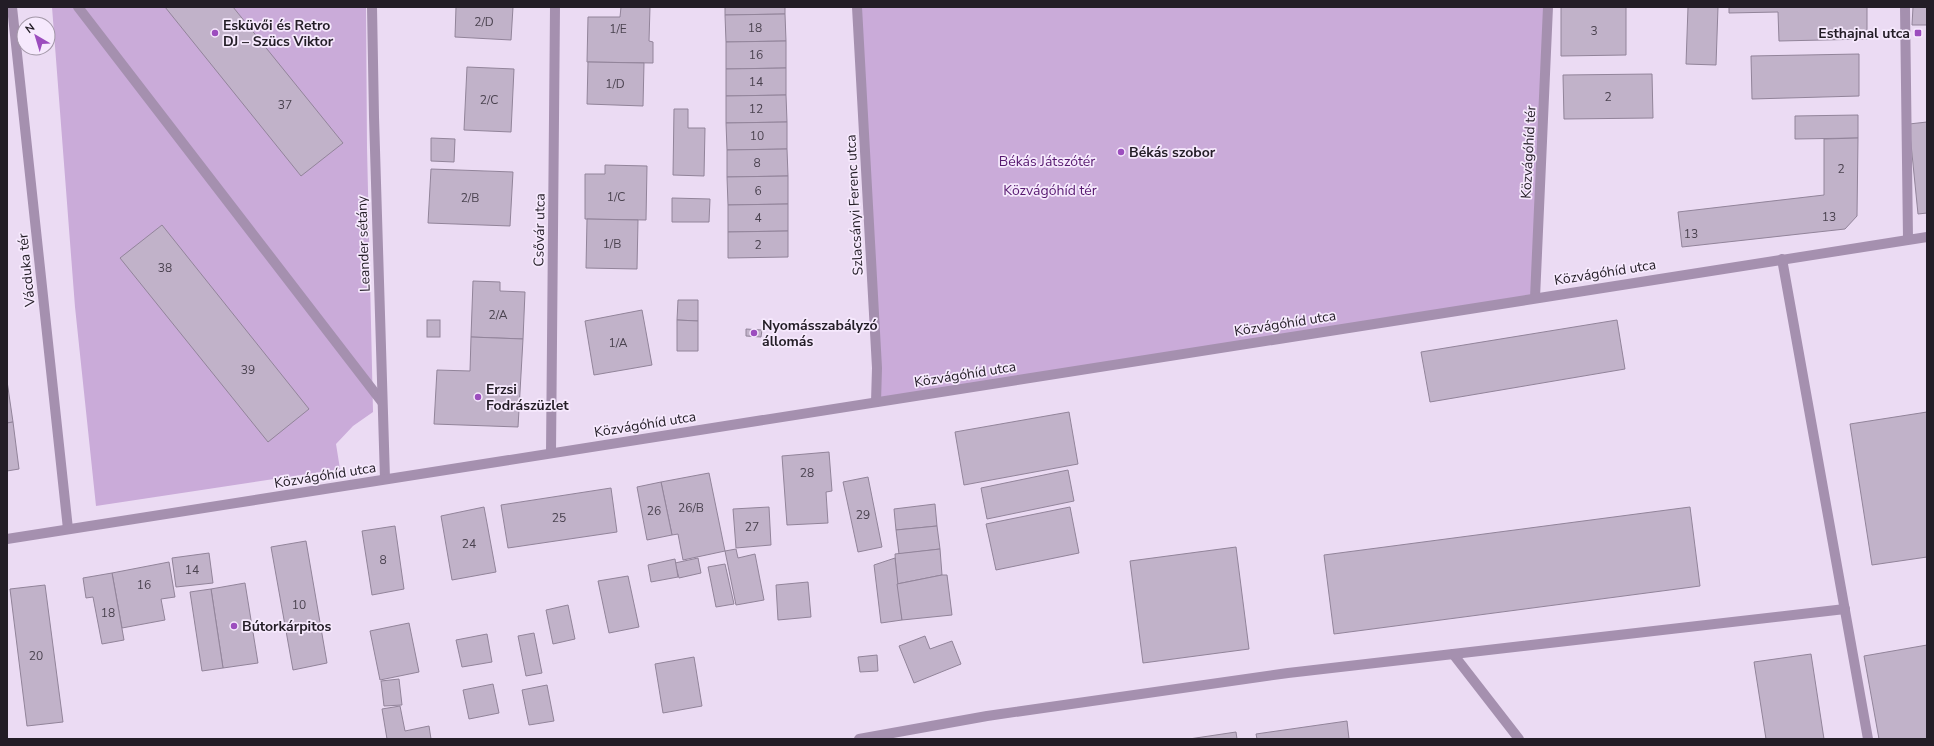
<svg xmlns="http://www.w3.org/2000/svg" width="1934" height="746" font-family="'Nunito Sans',sans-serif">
	<rect width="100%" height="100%" fill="#ebdbf3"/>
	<g fill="#caabd9">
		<path d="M52 7H366L367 147 373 412 353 426 336 444 340 469 96 506 75 307Z"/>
		<path d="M857 7H1548L1535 298 876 402Z"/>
	</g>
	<g fill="#c1b2c9" stroke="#92849a">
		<path d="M165 7H233L343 143 301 176Z"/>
		<path d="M456 7H513L511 40 455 37Z"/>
		<path d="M621 7H650L649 41 653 42V63L587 62 588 17H620Z"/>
		<path d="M725 7H785V14L725 15Z"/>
		<path d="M1561 7H1626V55L1561 56Z"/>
		<path d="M1688 7H1718L1716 65 1686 64Z"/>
		<path d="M1729 7H1867V39L1779 41 1778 12 1729 13Z"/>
		<path d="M1913 7H1927V25H1912Z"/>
		<path d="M785 14 786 41 726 42 725 15Z"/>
		<path d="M786 41V68L726 69V42Z"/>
		<path d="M1859 54V96L1752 99 1751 56Z"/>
		<path d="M588 62 644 63 643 106 587 104Z"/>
		<path d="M467 67 514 69 511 132 464 130Z"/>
		<path d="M786 68V95L726 96V69Z"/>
		<path d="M1652 74 1653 118 1564 119 1563 75Z"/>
		<path d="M786 95 787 122 726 123V96Z"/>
		<path d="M674 109H688V128H705L704 176 673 175Z"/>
		<path d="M1858 115V138L1795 139V116Z"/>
		<path d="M787 122V149L727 150 726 123Z"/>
		<path d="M1927 122V213L1918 214 1909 124Z"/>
		<path d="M431 138 455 139 454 162 431 161Z"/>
		<path d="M1858 138 1857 216 1845 229 1682 247 1678 212 1824 195V139Z"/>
		<path d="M787 149 788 176 727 177V150Z"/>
		<path d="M605 165 647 166 646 220 585 219V174H605Z"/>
		<path d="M431 169 513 172 510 226 428 223Z"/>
		<path d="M788 176V204L728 205 727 177Z"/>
		<path d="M672 198 710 199 709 222H672Z"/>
		<path d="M788 204V231L728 232V205Z"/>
		<path d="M587 219 638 220 637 269 586 268Z"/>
		<path d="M162 225 309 409 268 442 120 258Z"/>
		<path d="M788 231V257L728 258V232Z"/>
		<path d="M473 281 500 282V291L525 292 523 339 471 337Z"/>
		<path d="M678 300H698V321L677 320Z"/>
		<path d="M642 310 652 365 594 375 585 321Z"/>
		<rect x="427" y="320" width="13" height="17"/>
		<path d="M677 320 698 321V351H677Z"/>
		<path d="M1617 320 1625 369 1430 402 1421 352Z"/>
		<path d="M746 329 762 330 761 337 746 336Z"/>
		<path d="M471 337 523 339 518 427 434 424 437 370 470 371Z"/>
		<path d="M7 381 13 422 7 423Z"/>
		<path d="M1069 412 1078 464 964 485 955 432Z"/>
		<path d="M1927 412V557L1872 565 1850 424Z"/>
		<path d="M13 422 19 469 7 471V423Z"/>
		<path d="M829 452 832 491 826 492 828 523 787 525 782 456Z"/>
		<path d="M1068 470 1074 501 987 519 981 488Z"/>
		<path d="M709 473 725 551 683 560 678 534 672 535 661 482Z"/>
		<path d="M868 477 882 547 858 552 843 482Z"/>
		<path d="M661 482 672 535 647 540 637 487Z"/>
		<path d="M611 488 617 532 508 548 501 505Z"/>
		<path d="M935 504 937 526 896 530 894 509Z"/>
		<path d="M484 507 496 572 452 580 441 516Z"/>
		<path d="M769 507 771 545 736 548 733 509Z"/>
		<path d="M1070 507 1079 553 996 570 986 524Z"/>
		<path d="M1690 507 1700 586 1334 634 1324 555Z"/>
		<path d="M395 526 404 589 372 595 362 531Z"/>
		<path d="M937 526 940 549 899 554 896 530Z"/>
		<path d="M306 541 327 663 293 670 271 547Z"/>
		<path d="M1236 547 1249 649 1143 663 1130 561Z"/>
		<path d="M736 549 738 558 755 554 764 600 736 605 725 551Z"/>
		<path d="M940 549 942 575 897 584 895 554Z"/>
		<path d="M209 553 213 583 176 587 172 558Z"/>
		<path d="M698 558 701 573 679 578 675 563Z"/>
		<path d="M895 558 902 620 881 623 874 565Z"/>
		<path d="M675 559 678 577 651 582 648 565Z"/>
		<path d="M169 562 175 597 161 599 165 620 122 628 112 573Z"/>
		<path d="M725 564 734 604 716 607 708 567Z"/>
		<path d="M112 573 124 640 102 644 93 597 86 598 83 578Z"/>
		<path d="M942 575H947L952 615 902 620 897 584Z"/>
		<path d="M628 576 639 627 609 633 598 581Z"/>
		<path d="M808 582 811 617 778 620 776 585Z"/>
		<path d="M245 583 258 663 223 668 211 589Z"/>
		<path d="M45 585 63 722 27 726 10 589Z"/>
		<path d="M211 589 223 668 202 671 190 592Z"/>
		<path d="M568 605 575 639 553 644 546 610Z"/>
		<path d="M409 623 419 672 380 680 370 631Z"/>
		<path d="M534 633 542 673 526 676 518 636Z"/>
		<path d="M487 634 492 662 462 667 456 640Z"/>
		<path d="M925 636 930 649 952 641 961 664 914 683 899 646Z"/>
		<path d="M1927 645V739H1879L1864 656Z"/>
		<path d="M1811 654 1824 739H1766L1754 662Z"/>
		<path d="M877 655 878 671 860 672 858 657Z"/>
		<path d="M694 657 702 706 663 713 655 664Z"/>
		<path d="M399 679 402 705 384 706 381 681Z"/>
		<path d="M493 684 499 713 469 719 463 690Z"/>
		<path d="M547 685 554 721 529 725 522 690Z"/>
		<path d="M400 706 405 731 429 726 431 739H387L382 709Z"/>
		<path d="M1347 721 1349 739H1257L1256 734Z"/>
		<path d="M1236 732 1237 739H1189Z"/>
	</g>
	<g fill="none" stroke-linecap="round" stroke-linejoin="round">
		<g stroke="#a590af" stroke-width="10">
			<path d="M12 7 68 529"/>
			<path d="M78 7 382 402"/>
			<path d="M372 7 374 117 385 479"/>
			<path d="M857 7 877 368 876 402"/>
			<path d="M1905 7 1908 239"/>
			<path d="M1782 259 1868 739"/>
			<path d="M1535 298 1548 7"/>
			<path d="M551 453 555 7"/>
			<path d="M7 539 1927 237"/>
			<path d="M1453 654 1519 739"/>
			<path d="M859 739 987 716 1288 673 1845 609"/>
		</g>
	</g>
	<g fill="#9c4dbe" stroke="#f6e9fd" stroke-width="1.5">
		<circle cx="215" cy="33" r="4"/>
		<rect x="1914" y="29" width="8" height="8" rx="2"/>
		<circle cx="1121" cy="152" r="4"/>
		<circle cx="754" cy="333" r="4"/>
		<circle cx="478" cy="397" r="4"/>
		<circle cx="234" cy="626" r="4"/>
	</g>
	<g text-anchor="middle" stroke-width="3.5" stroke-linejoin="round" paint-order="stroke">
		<g font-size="12" fill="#4a424f">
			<text x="484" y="26">2/D</text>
			<text x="755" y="32">18</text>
			<text x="618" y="33">1/E</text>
			<text x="1594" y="35">3</text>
			<text x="756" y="59">16</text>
			<text x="756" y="86">14</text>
			<text x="615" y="88">1/D</text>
			<text x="1608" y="101">2</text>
			<text x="489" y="104">2/C</text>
			<text x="285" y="109">37</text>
			<text x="756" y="113">12</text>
			<text x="757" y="140">10</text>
			<text x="757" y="167">8</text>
			<text x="1841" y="173">2</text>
			<text x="758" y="195">6</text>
			<text x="616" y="201">1/C</text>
			<text x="470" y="202">2/B</text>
			<text x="1829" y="221">13</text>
			<text x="758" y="222">4</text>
			<text x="1691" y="238">13</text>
			<text x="612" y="248">1/B</text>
			<text x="758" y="249">2</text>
			<text x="165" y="272">38</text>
			<text x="498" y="319">2/A</text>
			<text x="618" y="347">1/A</text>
			<text x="248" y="374">39</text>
			<text x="807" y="477">28</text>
			<text x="691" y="512">26/B</text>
			<text x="654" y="515">26</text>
			<text x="863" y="519">29</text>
			<text x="559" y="522">25</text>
			<text x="752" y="531">27</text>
			<text x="469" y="548">24</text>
			<text x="383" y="564">8</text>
			<text x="192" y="574">14</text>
			<text x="144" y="589">16</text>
			<text x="299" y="609">10</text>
			<text x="108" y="617">18</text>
			<text x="36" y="660">20</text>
		</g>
		<g font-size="14" font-weight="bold" fill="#231d26" stroke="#f6e9fd" text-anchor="start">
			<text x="223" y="30">Esküvői és Retro<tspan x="223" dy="16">DJ – Szücs Viktor</tspan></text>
			<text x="1910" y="38" text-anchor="end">Esthajnal utca</text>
			<text x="1129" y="157">Békás szobor</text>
			<text x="762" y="330">Nyomásszabályzó<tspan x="762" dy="16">állomás</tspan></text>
			<text x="486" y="394">Erzsi<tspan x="486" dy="16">Fodrászüzlet</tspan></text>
			<text x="242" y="631">Bútorkárpitos</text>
		</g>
		<g font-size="14" fill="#231d26" stroke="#f6e9fd">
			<text transform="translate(1528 152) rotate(-87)" y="5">Közvágóhíd tér</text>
			<text transform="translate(854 205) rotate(-93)" y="5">Szlacsányi Ferenc utca</text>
			<text transform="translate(539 230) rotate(-89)" y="5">Csővár utca</text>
			<text transform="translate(363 244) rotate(-92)" y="5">Leander sétány</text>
			<text transform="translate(26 270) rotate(-96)" y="5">Vácduka tér</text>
			<text transform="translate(1605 272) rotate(-9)" y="5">Közvágóhíd utca</text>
			<text transform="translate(1285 323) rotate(-9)" y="5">Közvágóhíd utca</text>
			<text transform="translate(965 374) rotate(-9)" y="5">Közvágóhíd utca</text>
			<text transform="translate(645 424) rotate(-9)" y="5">Közvágóhíd utca</text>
			<text transform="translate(325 475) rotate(-9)" y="5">Közvágóhíd utca</text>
		</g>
		<g font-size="14" fill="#571a70" stroke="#f6e9fd">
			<text x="1047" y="166">Békás Játszótér</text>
			<text x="1050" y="195">Közvágóhíd tér</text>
		</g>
	</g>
	<rect width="1934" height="746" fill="none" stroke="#231d26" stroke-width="16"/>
	<g transform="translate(36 36) rotate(322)"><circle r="19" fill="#f6e9fd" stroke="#a297a7"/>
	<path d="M0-3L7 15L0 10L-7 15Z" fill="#9c4dbe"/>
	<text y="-6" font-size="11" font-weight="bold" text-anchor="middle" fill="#231d26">N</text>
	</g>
</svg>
